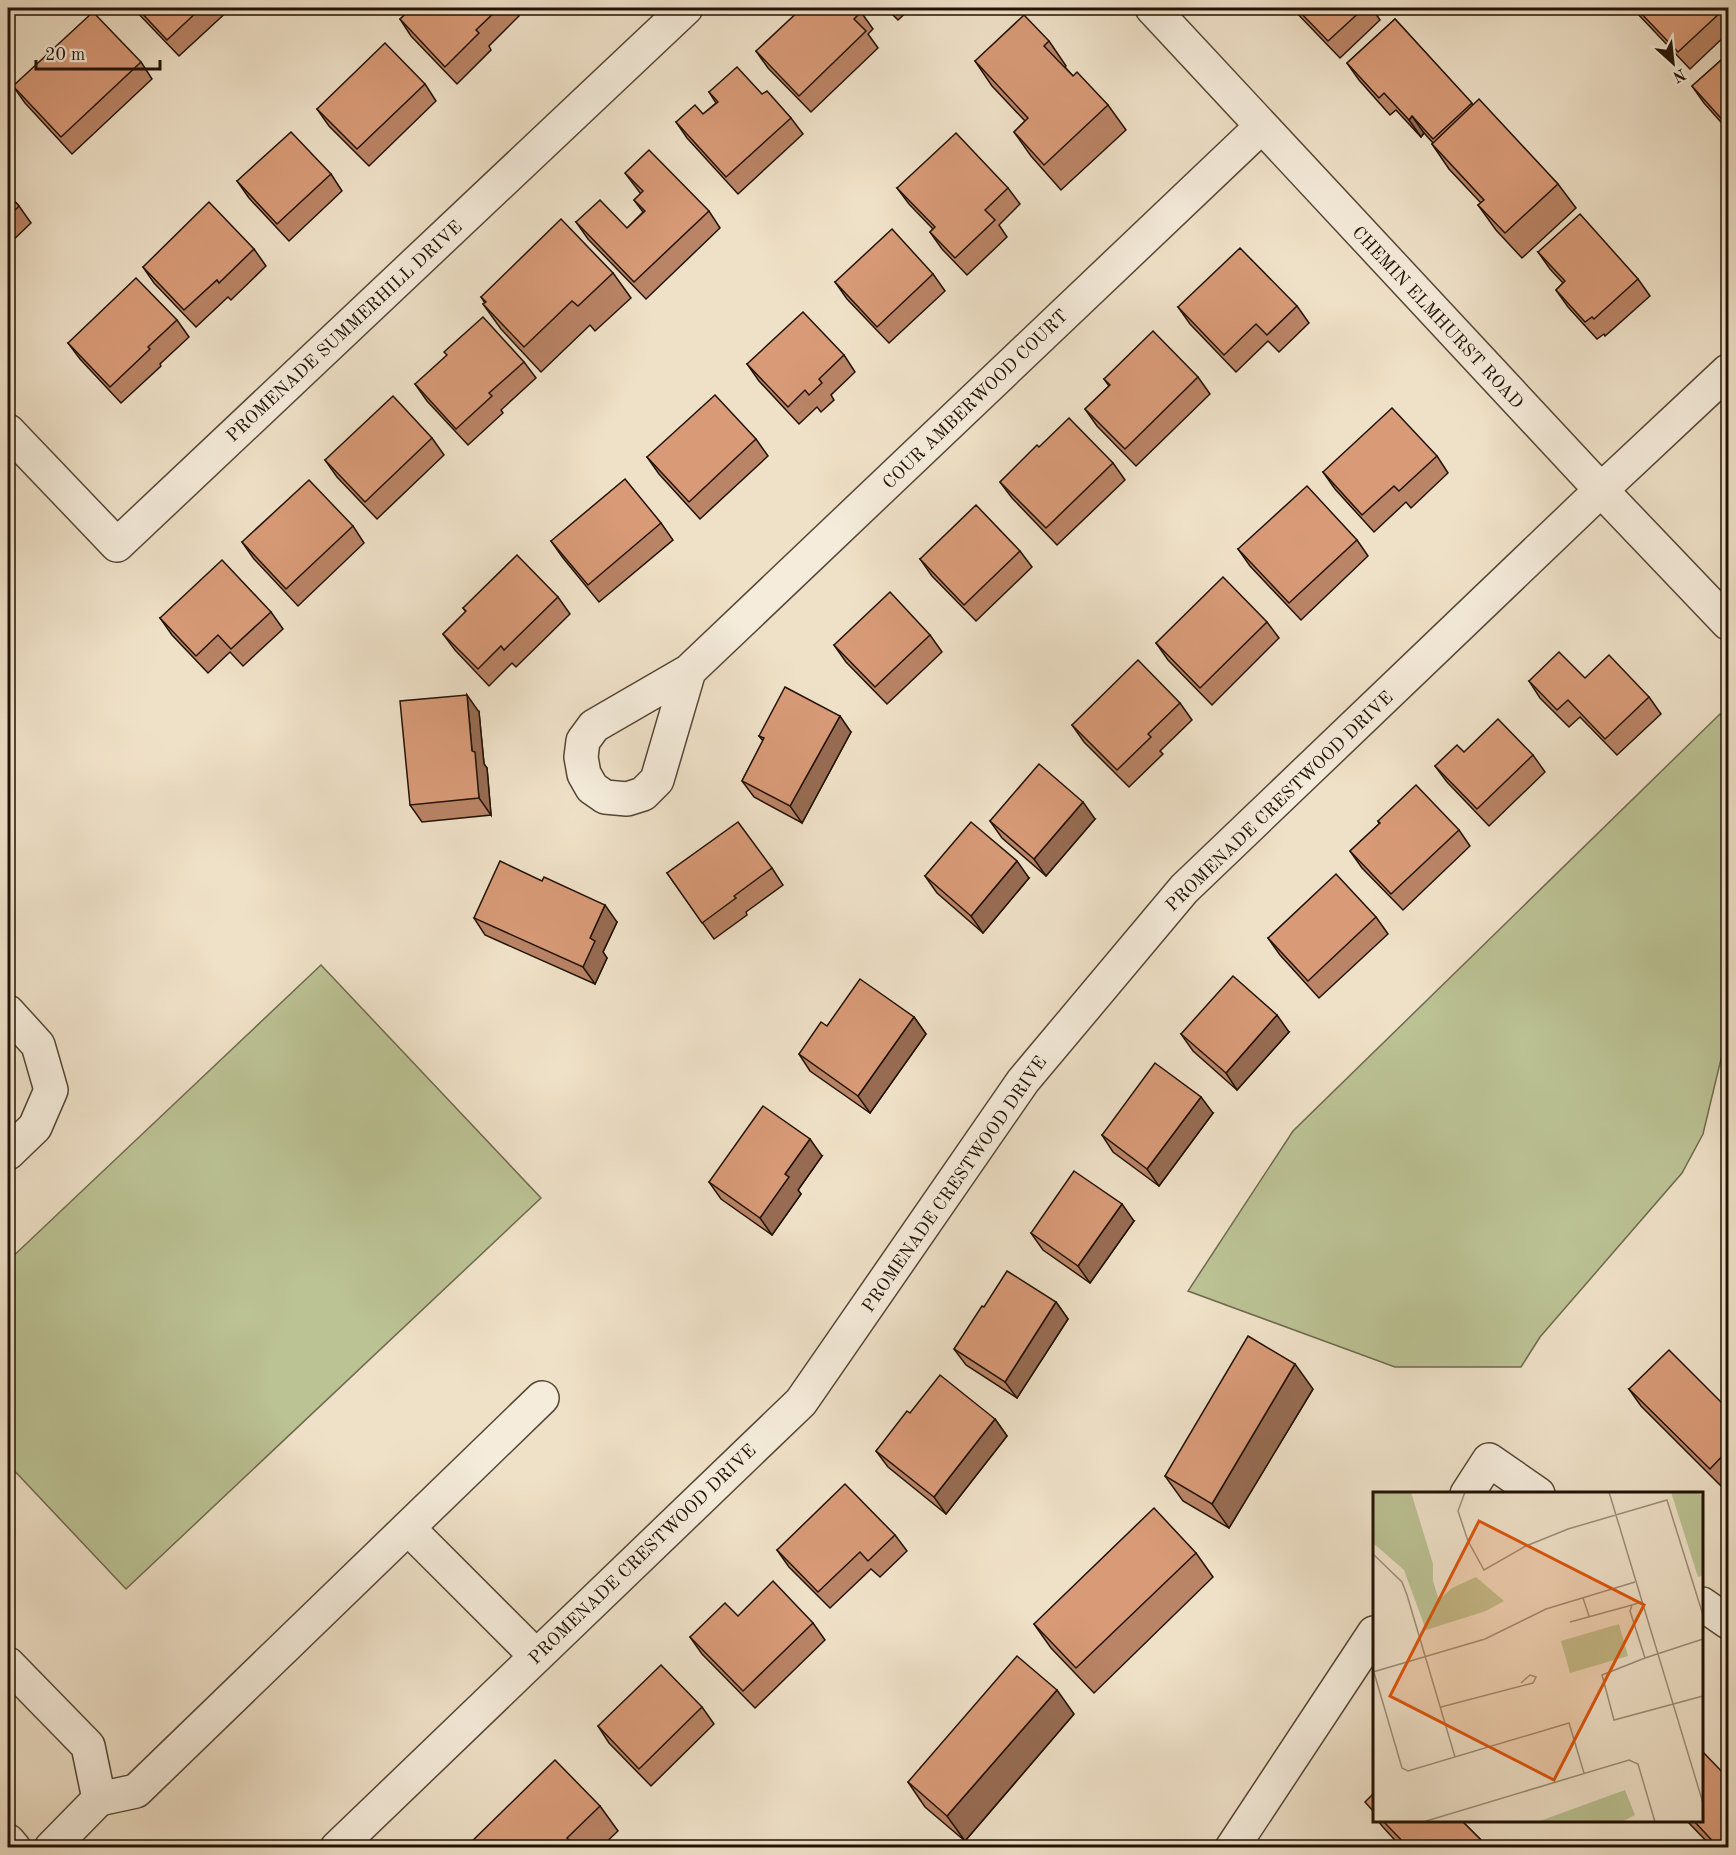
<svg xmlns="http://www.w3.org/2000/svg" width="1736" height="1855" font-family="'Old Standard TT',serif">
	<rect width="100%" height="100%" fill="#efe1c8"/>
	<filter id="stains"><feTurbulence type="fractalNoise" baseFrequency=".00333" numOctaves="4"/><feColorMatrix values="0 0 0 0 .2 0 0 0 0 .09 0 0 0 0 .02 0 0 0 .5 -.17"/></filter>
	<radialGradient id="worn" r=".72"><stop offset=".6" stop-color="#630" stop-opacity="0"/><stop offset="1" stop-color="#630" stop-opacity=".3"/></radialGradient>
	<g fill="#bbc294" stroke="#6e6a4d" stroke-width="1.5">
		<path d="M1720 714 1728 723V1030L1703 1134 1682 1173 1540 1337 1521 1367H1395L1188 1291 1293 1131Z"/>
		<path d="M321 965 541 1198 126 1589 8 1464V1261Z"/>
	</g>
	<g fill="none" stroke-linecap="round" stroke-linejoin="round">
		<defs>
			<g id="minor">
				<path d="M1152 8 1601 490 1728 623"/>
				<path d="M8 431 117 545 686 8"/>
				<path d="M689 671 657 780 643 794 627 799 605 797 592 788 584 774 581 757 583 741 594 726 689 671 1261 127"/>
				<path d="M8 1012 38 1045 51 1090 35 1127 8 1153"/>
				<path d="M1467 1494 1489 1460 1538 1494"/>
				<path d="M408 1528 536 1656"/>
				<path d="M1702 1604 1728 1622"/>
				<path d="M8 1664 88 1746 99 1799 51 1848"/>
				<path d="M99 1799 136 1791 542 1398"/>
				<path d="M8 1841 14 1848"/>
				<path d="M337 1848 801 1402 1023 1081 1184 889 1601 490 1728 371"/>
				<path d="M1232 1848 1374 1633"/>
			</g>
		</defs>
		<use href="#minor" stroke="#554636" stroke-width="36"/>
		<use href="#minor" stroke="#f5ecdb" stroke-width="33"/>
	</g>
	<g fill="#ba8466" stroke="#221206" stroke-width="1.5">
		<path d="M133 8H231L179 56Z"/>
		<path d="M412 8H513L519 16 489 46 491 50 457 84 411 36 400 19Z"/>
		<path d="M886 8H911L898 20Z"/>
		<path d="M1292 8H1372L1380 20 1340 58Z"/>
		<path d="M1634 8H1719L1728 20V33L1690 69 1637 13Z"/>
		<path d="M861 12 873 29 868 34 878 48 811 112 768 68 756 51Z"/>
		<path d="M1395 19 1473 105 1558 184 1576 208 1522 258 1496 230 1478 205 1481 203 1449 169 1432 144 1433 143 1424 133 1421 137 1396 110 1390 115 1359 80 1347 63Z"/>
		<path d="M1049 41 1066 66 1065 67 1073 76 1108 105 1126 130 1061 190 1031 156 1014 132 1025 121 992 86 975 61Z"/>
		<path d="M1728 54V130L1704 103 1692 86Z"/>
		<path d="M141 62 152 79 72 154 25 103 13 86Z"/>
		<path d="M425 84 436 101 369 166 329 126 317 109Z"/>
		<path d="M709 92 762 94 791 118 803 134 738 194 687 138 676 122 703 114 716 103Z"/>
		<path d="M625 173 709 211 720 228 646 299 588 239 576 222 627 228 643 212 634 200 641 194Z"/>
		<path d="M331 174 342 191 289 241 249 198 237 181Z"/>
		<path d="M897 188H1008L1020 204 999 225 1007 237 967 275 942 249 930 232 933 229 909 204Z"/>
		<path d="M8 194 19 206 31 223 8 245Z"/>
		<path d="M254 249 266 266 231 300 228 297 196 327 154 283 143 267Z"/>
		<path d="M1538 252 1638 279 1650 296 1605 336 1604 334 1597 339 1568 307 1556 290 1563 283 1550 269Z"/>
		<path d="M613 273 631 298 595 331 590 325 541 372 501 329 483 304 485 303 481 297Z"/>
		<path d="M933 274 945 291 889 343 847 299 835 282Z"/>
		<path d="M1297 306 1309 323 1279 352 1268 341 1236 372 1190 324 1178 307Z"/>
		<path d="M177 320 189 337 160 364 161 366 121 403 80 359 68 343Z"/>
		<path d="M844 355 855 372 831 395 834 400 821 412 817 407 799 424 759 381 747 364Z"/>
		<path d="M524 362 536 378 501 410 503 413 468 445 427 401 415 384Z"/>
		<path d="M1198 377 1210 394 1136 466 1097 426 1085 409 1109 386 1104 379Z"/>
		<path d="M432 438 444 455 377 519 337 477 325 460Z"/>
		<path d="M756 439 768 456 700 519 659 474 647 457Z"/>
		<path d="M1039 447 1113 463 1125 480 1057 545 1012 498 1000 482Z"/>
		<path d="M1437 456 1448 473 1411 508 1406 502 1374 532 1335 489 1323 472Z"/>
		<path d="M661 523 673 540 599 602 563 558 551 541Z"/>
		<path d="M353 526 364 543 298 606 254 559 242 542Z"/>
		<path d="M1357 540 1368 556 1301 620 1250 566 1238 549Z"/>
		<path d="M1020 551 1032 567 976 621 932 576 920 559Z"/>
		<path d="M558 597 570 614 516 667 512 663 489 686 455 650 443 634 466 612 463 608Z"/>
		<path d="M271 612 283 629 243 666 230 652 208 673 172 635 160 618Z"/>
		<path d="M1267 622 1279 638 1212 705 1168 660 1156 643Z"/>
		<path d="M930 635 942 652 887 704 846 662 834 645Z"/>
		<path d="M1585 678 1649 697 1661 714 1617 755 1580 717 1569 727 1540 698 1529 681Z"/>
		<path d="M1180 703 1192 720 1160 751 1163 754 1129 787 1084 742 1072 725Z"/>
		<path d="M479 712 484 764 487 768 491 815 422 822 410 805Z"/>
		<path d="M851 732 802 823 754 797 742 781 763 741 759 736Z"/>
		<path d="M1464 752 1533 755 1545 772 1489 826 1447 782 1435 766Z"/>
		<path d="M1095 819 1046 876 1002 838 990 821Z"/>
		<path d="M1378 821 1459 830 1470 846 1403 910 1362 868 1350 851 1379 824Z"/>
		<path d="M772 868 783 885 746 912 747 915 714 939 667 873Z"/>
		<path d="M925 876 1029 878 983 933 937 893Z"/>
		<path d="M1376 917 1388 934 1319 998 1280 955 1268 938Z"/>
		<path d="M474 918 617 922 603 952 607 958 595 984 485 935Z"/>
		<path d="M914 1017 926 1034 870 1113 810 1071 799 1054 827 1026Z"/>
		<path d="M1289 1032 1237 1090 1193 1051 1181 1034Z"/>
		<path d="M1213 1113 1159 1186 1113 1152 1102 1135Z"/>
		<path d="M822 1156 798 1190 801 1194 772 1235 721 1199 709 1182Z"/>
		<path d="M1134 1221 1090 1283 1043 1250 1031 1233Z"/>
		<path d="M1056 1302 1068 1319 1017 1398 966 1365 954 1349 984 1307Z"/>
		<path d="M1313 1389 1229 1528 1183 1501 1165 1476Z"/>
		<path d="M1629 1389 1728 1409V1479L1721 1486 1641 1406Z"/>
		<path d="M910 1413 995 1419 1007 1436 946 1514 888 1467 876 1451Z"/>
		<path d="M895 1535 907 1551 880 1577 871 1569 830 1608 789 1567 777 1550Z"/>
		<path d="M1196 1553 1213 1577 1094 1693 1051 1648 1034 1624Z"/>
		<path d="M738 1616 813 1623 825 1640 755 1708 702 1654 690 1637Z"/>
		<path d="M702 1707 714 1724 651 1786 609 1743 598 1726Z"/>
		<path d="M1074 1714 965 1841 925 1807 908 1782Z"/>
		<path d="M600 1806 618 1831 600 1848H465Z"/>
		<path d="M1378 1821H1462L1486 1845 1498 1848H1402L1383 1827Z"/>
		<path d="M1687 1821H1701L1728 1848H1713Z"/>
	</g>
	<g fill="#976c53" stroke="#221206" stroke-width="1.5">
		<path d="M1412 116 1424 133 1421 137 1409 120Z"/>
		<path d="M467 695 479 712 484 764 487 768 491 815 479 798 472 751Z"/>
		<path d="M840 716 851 732 802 823 790 806Z"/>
		<path d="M1083 802 1095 819 1046 876 1034 859Z"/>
		<path d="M1017 861 1029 878 983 933 971 916Z"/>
		<path d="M605 905 617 922 603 952 607 958 595 984 583 967 590 938Z"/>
		<path d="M1277 1015 1289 1032 1237 1090 1226 1073Z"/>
		<path d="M914 1017 926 1034 870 1113 858 1096Z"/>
		<path d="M1201 1097 1213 1113 1159 1186 1147 1169Z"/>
		<path d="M810 1139 822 1156 798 1190 801 1194 772 1235 760 1218 785 1174Z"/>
		<path d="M1122 1204 1134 1221 1090 1283 1078 1266Z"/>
		<path d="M1056 1302 1068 1319 1017 1398 1005 1382Z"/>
		<path d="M1295 1364 1313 1389 1229 1528 1212 1504Z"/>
		<path d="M995 1419 1007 1436 946 1514 934 1497Z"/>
		<path d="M1057 1690 1074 1714 965 1841 947 1816Z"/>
	</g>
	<g fill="#d89a77" stroke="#221206" stroke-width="1.5">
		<path d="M137 8H201L167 40Z"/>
		<path d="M412 8H499L476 30 479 33 445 67 400 19Z"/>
		<path d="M802 8H857L861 12 854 19 866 31 799 96 756 51Z"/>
		<path d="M1296 8H1364L1328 41Z"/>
		<path d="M1636 8H1719L1722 11 1678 52Z"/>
		<path d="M93 12 141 62 61 137 13 86Z"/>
		<path d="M1024 15 1049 41 1044 46 1073 76 1077 72 1108 105 1044 165 1014 132 1028 118 975 61Z"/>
		<path d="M1395 19 1472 103 1433 139 1412 116 1409 120 1384 93 1379 98 1347 63Z"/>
		<path d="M385 43 425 84 357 149 317 109Z"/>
		<path d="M1728 54V126L1692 86Z"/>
		<path d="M737 67 762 94 767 91 791 118 726 177 676 122 695 105 703 114 718 102 709 92Z"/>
		<path d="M1479 99 1558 184 1505 233 1478 205 1484 200 1432 144Z"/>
		<path d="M291 132 331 174 277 224 237 181Z"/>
		<path d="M956 133 1008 188 985 210 995 220 955 258 930 232 935 227 897 188Z"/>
		<path d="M649 150 709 211 634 282 576 222 600 200 627 228 645 211 634 200 643 191 625 173Z"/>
		<path d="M8 194 19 206 8 217Z"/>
		<path d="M209 202 254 249 219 283 217 280 184 310 143 267Z"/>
		<path d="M1580 214 1638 279 1594 319 1592 317 1585 322 1556 290 1565 281 1538 252Z"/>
		<path d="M561 219 613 273 578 306 572 301 524 347 483 304 486 302 481 297Z"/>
		<path d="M892 229 933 274 877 327 835 282Z"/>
		<path d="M1240 248 1297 306 1267 335 1256 324 1224 355 1178 307Z"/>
		<path d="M136 278 177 320 148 347 150 349 110 387 68 343Z"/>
		<path d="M803 312 844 355 819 379 822 383 809 395 805 390 788 407 747 364Z"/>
		<path d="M483 317 524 362 489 393 492 396 456 429 415 384 447 355 444 352Z"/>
		<path d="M1153 331 1198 377 1125 449 1085 409 1110 385 1104 379Z"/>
		<path d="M715 395 756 439 689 502 647 457Z"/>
		<path d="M393 396 432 438 365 502 325 460Z"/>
		<path d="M1392 408 1437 456 1399 491 1394 486 1362 515 1323 472Z"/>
		<path d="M1069 418 1113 463 1046 528 1000 482 1037 445 1039 447Z"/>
		<path d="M625 479 661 523 588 585 551 541Z"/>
		<path d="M309 480 353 526 286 589 242 542Z"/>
		<path d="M1307 486 1357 540 1289 603 1238 549Z"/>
		<path d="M976 505 1020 551 964 605 920 559Z"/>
		<path d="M517 555 558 597 504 650 501 646 478 669 443 634 466 611 463 608Z"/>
		<path d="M222 560 271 612 231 649 218 635 196 656 160 618Z"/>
		<path d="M1223 577 1267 622 1200 688 1156 643Z"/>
		<path d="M890 592 930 635 875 687 834 645Z"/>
		<path d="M1559 652 1585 678 1609 655 1649 697 1605 739 1568 700 1557 710 1529 681Z"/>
		<path d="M1138 660 1180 703 1148 734 1151 737 1117 770 1072 725Z"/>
		<path d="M785 687 840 716 790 806 742 781 764 738 759 736Z"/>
		<path d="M467 695 472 751 475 752 479 798 410 805 400 701Z"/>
		<path d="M1498 719 1533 755 1477 809 1435 766 1457 745 1464 752Z"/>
		<path d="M1039 764 1083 802 1034 859 990 821Z"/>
		<path d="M1416 785 1459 830 1391 894 1350 851 1380 823 1378 821Z"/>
		<path d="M738 822 772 868 734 896 736 898 702 923 667 873Z"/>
		<path d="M971 822 1017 861 971 916 925 876Z"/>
		<path d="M500 861 542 881 544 877 605 905 590 938 595 941 583 967 474 918Z"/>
		<path d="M1336 874 1376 917 1308 981 1268 938Z"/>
		<path d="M1233 976 1277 1015 1226 1073 1181 1034Z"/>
		<path d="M860 979 914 1017 858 1096 799 1054 821 1022 827 1026Z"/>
		<path d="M1155 1063 1201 1097 1147 1169 1102 1135Z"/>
		<path d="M763 1106 810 1139 785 1174 789 1177 760 1218 709 1182Z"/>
		<path d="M1074 1171 1122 1204 1078 1266 1031 1233Z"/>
		<path d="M1007 1271 1056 1302 1005 1382 954 1349 982 1306 984 1307Z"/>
		<path d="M1248 1336 1295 1364 1212 1504 1165 1476Z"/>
		<path d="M1669 1350 1728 1409V1450L1710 1469 1629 1389Z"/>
		<path d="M940 1375 995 1419 934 1497 876 1451 907 1411 910 1413Z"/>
		<path d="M845 1484 895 1535 868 1561 860 1552 818 1592 777 1550Z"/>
		<path d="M1154 1508 1196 1553 1076 1668 1034 1624Z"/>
		<path d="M773 1581 813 1623 743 1691 690 1637 725 1603 738 1616Z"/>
		<path d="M1017 1656 1057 1690 947 1816 908 1782Z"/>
		<path d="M661 1665 702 1707 639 1769 598 1726Z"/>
		<path d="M1701 1750 1728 1778V1848H1719L1694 1821H1701Z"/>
		<path d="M555 1760 600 1806 567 1838 576 1848H465Z"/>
		<path d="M1374 1793V1812L1365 1802Z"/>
		<path d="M1383 1821H1462L1486 1845 1491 1841 1498 1848H1409Z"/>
	</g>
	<g text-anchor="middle" stroke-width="6" stroke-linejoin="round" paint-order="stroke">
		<g font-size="18" fill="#221206" stroke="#f5ecdb">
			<text transform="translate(1438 317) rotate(47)" y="6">CHEMIN ELMHURST ROAD</text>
			<text transform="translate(344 331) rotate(-43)" y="6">PROMENADE SUMMERHILL DRIVE</text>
			<text transform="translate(975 399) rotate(-44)" y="6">COUR AMBERWOOD COURT</text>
			<text transform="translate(1279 801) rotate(-44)" y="6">PROMENADE CRESTWOOD DRIVE</text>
			<text transform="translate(954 1184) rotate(-55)" y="6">PROMENADE CRESTWOOD DRIVE</text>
			<text transform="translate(642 1554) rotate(-44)" y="6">PROMENADE CRESTWOOD DRIVE</text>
		</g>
	</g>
	<g transform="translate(1373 1492)">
		<rect width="330" height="330" fill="#efe1c8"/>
		<path d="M0 0H38L60 72V89L66 108 79 96 103 85 131 109 113 119 53 138 31 78 0 51ZM298 0H324L330 4V83L325 85ZM246 132 255 164 197 181 188 149ZM252 298 262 323 249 330H164Z" fill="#bbc294"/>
		<path fill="none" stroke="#9d8e7a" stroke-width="1.5" d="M92 0 85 19 95 49 111 78 153 54 195 37 294 8 330 123M236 0 330 311M0 62 29 90 34 103 82 265M210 106 216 124M268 110 259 113 257 119 272 166 330 147M197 130 259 113M272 166 229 183 241 228 330 204M0 177 29 276 35 279 196 231 211 281M0 180 112 147 173 117 262 90M68 215 160 191 163 185 157 183 148 191M50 330 256 268 265 272 282 330"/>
		<path fill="#de550c" fill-opacity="0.15" stroke="#de550c" stroke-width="3" d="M106 29 271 113 181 288 17 204Z"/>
		<rect width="330" height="330" fill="none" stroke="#221206" stroke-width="3"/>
	</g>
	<rect width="1736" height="1855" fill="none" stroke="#efe1c8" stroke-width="30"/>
	<rect x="9" y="9" width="1718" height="1837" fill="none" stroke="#221206" stroke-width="3"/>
	<rect x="15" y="15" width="1706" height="1825" fill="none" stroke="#221206" stroke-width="1.5"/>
	<g transform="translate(1673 63) rotate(153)" stroke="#f5ecdb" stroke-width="4.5" paint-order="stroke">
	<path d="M0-4.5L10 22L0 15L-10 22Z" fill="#221206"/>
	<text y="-9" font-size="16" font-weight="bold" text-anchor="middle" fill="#221206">N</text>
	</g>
	<path d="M36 60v9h124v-9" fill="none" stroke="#221206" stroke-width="3"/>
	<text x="45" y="60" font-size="18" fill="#221206" stroke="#f5ecdb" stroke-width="4.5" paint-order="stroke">20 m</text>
	<rect width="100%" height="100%" filter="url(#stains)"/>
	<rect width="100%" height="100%" fill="url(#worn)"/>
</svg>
